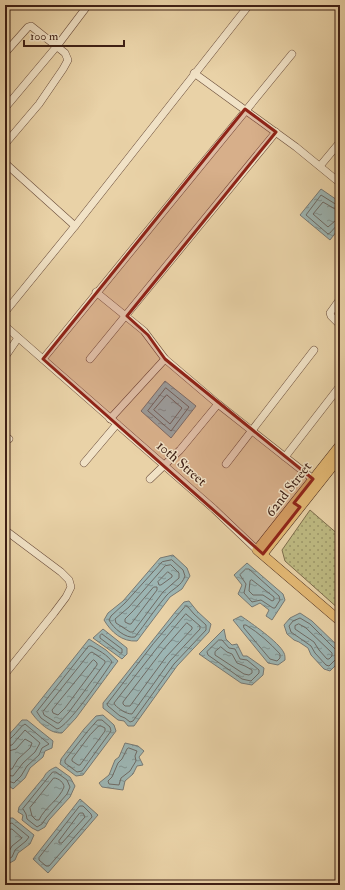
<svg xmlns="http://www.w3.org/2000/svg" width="345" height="890" font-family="'IM FELL Double Pica',serif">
	<defs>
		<pattern id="grass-dots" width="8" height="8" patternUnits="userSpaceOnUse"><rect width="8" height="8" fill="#beba82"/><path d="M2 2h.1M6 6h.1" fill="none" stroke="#9c9769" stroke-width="1.8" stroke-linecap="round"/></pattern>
		<pattern id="water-ripples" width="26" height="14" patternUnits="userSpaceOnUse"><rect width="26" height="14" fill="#9cb5b3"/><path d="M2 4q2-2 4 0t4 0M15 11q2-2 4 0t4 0" fill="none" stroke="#819390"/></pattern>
	</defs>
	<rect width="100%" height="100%" fill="#e9d2a7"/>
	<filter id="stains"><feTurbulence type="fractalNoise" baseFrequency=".005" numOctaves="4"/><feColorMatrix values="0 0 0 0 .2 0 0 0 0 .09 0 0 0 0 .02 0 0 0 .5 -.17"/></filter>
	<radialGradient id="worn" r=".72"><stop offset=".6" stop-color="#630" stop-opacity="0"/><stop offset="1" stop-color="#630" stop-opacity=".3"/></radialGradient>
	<path fill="url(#grass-dots)" stroke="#7e6d4c" d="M310 510 340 536V610L285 561 282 550Z"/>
	<g fill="url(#water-ripples)" stroke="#777974">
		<path d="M321 189 340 202V227L330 240 300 215Z"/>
		<path d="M165 381 196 406 171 438 141 411Z"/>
		<path d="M173 555 187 568 190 576 182 589 170 597 137 641C122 642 111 632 104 620L108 613 123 601 160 558Z"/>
		<path d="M247 563 283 594 285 600 272 620 266 616 269 610 260 603 252 607 238 594 242 585 234 575Z"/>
		<path d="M189 601 197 611 211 624 209 632 177 666 134 726H128L124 721 118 720 103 708V703L176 611 184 602Z"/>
		<path d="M300 613 312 621 340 648V661L330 671 324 669 311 655 308 648 299 642 294 640 287 634 284 625 290 618Z"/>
		<path d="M241 616C251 623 279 642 284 653 285 655 285 657 285 660L278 665 268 663 233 620Z"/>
		<path d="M103 629 127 648V654L122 659 93 638Z"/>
		<path d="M224 629 226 639 232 645 237 644 243 656H247L264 668 263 675 252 685 241 683 199 654Z"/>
		<path d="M89 639 106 650 118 661 76 718 62 733C50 734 38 722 31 712Z"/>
		<path d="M103 715 114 725 116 731 83 775 76 776 60 764 61 759 84 729 96 716Z"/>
		<path d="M22 720H27L53 741 52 748 45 751 43 757 30 768 25 778 13 789 5 783V739Z"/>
		<path d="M125 743 138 746 144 751 139 757 143 765 137 766 133 774 125 781 123 790 102 787 99 783 109 775 115 760 119 757Z"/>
		<path d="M56 767 70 777 75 786 70 797 49 820 45 827 38 831 32 828 22 820 23 815 18 812 19 807 44 777C46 772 51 769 56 767Z"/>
		<path d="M80 799 98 815 48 873 33 859Z"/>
		<path d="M8 818H13L34 835 30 844 18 853 15 860 8 864 5 872V823Z"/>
	</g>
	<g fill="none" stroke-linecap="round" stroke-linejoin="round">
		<g stroke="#6e6a64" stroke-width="1">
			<path d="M340 205H337L321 195 306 215 328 234C333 232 334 225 340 225"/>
			<path d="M340 210 335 209 323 202 313 214 328 227 335 221 340 220"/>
			<path d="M166 388 189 407 171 431 148 411Z"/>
			<path d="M167 395 182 408 170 424 154 410Z"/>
			<path d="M172 560 183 570 185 576C181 587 173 588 166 596 155 609 146 623 135 637 126 639 113 628 109 620L111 616 125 603 162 562Z"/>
			<path d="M171 565 179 573V578L163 592 133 632H130L116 623 115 619 129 607 165 566Z"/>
			<path d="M246 569H249L279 596 280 600 275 608H273L261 600 252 602 244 593 246 584 240 575Z"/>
			<path d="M168 572 172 575V577L161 585H159L158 582Z"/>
			<path d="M252 580 274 597V600L272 601 263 595H253L249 591 250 581Z"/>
			<path d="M154 587H157V590L131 624H129L125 622V619L133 611Z"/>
			<path d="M186 606 188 607 194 614 206 625V630L174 664 133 721 130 722 125 718 120 716 108 706 107 704 153 644Z"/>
			<path d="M186 614 200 626V629L170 661 132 714C126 714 119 709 115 705L114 703 157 648Z"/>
			<path d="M187 623 192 627V629L166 657 130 706H125L123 704V702L162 651Z"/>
			<path d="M299 624 306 628 332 653V656L329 659H327L319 650 314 642 295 629V626Z"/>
			<path d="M244 625H246C259 633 270 643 280 654V658L277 661 270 659 244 628Z"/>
			<path d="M102 634 122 649V653H120L100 638V636Z"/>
			<path d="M219 640H222L229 648 235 649 240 659 247 660 259 670V673L251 681 242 679 208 655 207 652Z"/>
			<path d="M89 646H91C98 650 108 655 112 662 105 673 67 728 57 729L41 718 37 712Z"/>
			<path d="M221 647 227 652 232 654 237 663 245 666 252 670V673L249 675 244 674 215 655V652Z"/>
			<path d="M340 651 336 650 310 624 300 618 293 621 289 626 291 632 311 646 315 653 326 665 329 666 336 659 340 658"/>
			<path d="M90 653 92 652 105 661V663L69 712 59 723H57L44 715 43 712Z"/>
			<path d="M94 660 97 663V665L65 708 58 715 53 713 52 710 92 661Z"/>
			<path d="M98 720H102L110 727 111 731 82 771 77 772 65 763V760L87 732Z"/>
			<path d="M99 726H101L105 728V731L80 765H78L72 761V759L90 735Z"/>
			<path d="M5 741C13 740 18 728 25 724L49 744 42 748 39 755 27 766 21 776 14 783 5 780"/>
			<path d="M5 746 12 745 25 730 40 743 35 752 23 763 13 776 5 775"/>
			<path d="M129 748 137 751 135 756 136 761 130 771 121 778 119 785 109 784 108 781 112 777 118 763 122 759 127 749Z"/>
			<path d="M5 752 16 749 25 739 32 743 30 748 18 759 12 769H5"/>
			<path d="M53 772H56L67 780 70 787 67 794 46 818 42 824 37 827 27 819 26 814 23 809Z"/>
			<path d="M54 778C59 778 64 783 64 787 59 800 45 807 39 820H36L32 816 30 808Z"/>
			<path d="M80 806H83L91 814 92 817 49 866H46L39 860V858Z"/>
			<path d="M80 813H83L85 817 62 843H59V841Z"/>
			<path d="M5 825 12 823 29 837 26 841 15 850 12 857 5 861"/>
			<path d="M5 830 12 829 22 838 12 846 8 853 5 855"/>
		</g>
		<defs>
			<g id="minor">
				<path d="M5 53 28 27 31 26 65 53 68 60 63 69 39 104 5 144"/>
				<path d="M194 73 296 147 340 183"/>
				<path d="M5 108 57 46 88 5"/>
				<path d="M5 163 75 226"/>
				<path d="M320 166 340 142"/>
				<path d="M96 292 144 331 165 359 218 404 313 479"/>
				<path d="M340 299 330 313 331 316 340 325"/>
				<path d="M5 312 75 226 249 5"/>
				<path d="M5 326 214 509 257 550"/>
				<path d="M5 357 18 338"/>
				<path d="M43 359 292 54"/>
				<path d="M90 359 276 132"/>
				<path d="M110 419 165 359"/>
				<path d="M5 436 9 439"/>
				<path d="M285 457 340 386"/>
				<path d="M84 463 117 424"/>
				<path d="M226 464 314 350"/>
				<path d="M150 479 180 450 218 404"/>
				<path d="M5 530 61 572 69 580 71 587 66 597 54 613 5 674"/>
			</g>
			<g id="major">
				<path d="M340 445 257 550 340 621"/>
				<path d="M263 554 340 457"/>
			</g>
		</defs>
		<use href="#minor" stroke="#6a4c3a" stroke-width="8"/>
		<use href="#major" stroke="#3f2015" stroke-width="10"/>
		<use href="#minor" stroke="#f1e2c6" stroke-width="7"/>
		<use href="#major" stroke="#e4b974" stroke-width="9"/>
	</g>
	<path fill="#8f2418" fill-opacity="0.2" stroke="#8f2418" stroke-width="3" stroke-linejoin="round" d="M245 109 276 132 127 316 148 335 165 359 313 479 294 503 300 507 263 554 43 359Z"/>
	<g text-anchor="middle" stroke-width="3" stroke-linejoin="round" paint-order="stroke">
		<g font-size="14" fill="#3f2015" stroke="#f1e2c6">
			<text transform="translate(182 463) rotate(41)" y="5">10th Street</text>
			<text transform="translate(288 489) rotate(-52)" y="5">62nd Street</text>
		</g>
	</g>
	<rect width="345" height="890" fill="none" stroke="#e9d2a7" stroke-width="20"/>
	<rect x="6" y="6" width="333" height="878" fill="none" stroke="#3f2015" stroke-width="2"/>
	<rect x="10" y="10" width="325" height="870" fill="none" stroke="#3f2015"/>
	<path d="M24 40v6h100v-6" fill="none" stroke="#3f2015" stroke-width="2"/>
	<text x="30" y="40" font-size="12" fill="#3f2015" stroke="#f1e2c6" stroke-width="3" paint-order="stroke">100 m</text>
	<rect width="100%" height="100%" filter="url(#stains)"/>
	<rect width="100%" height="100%" fill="url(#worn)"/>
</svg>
